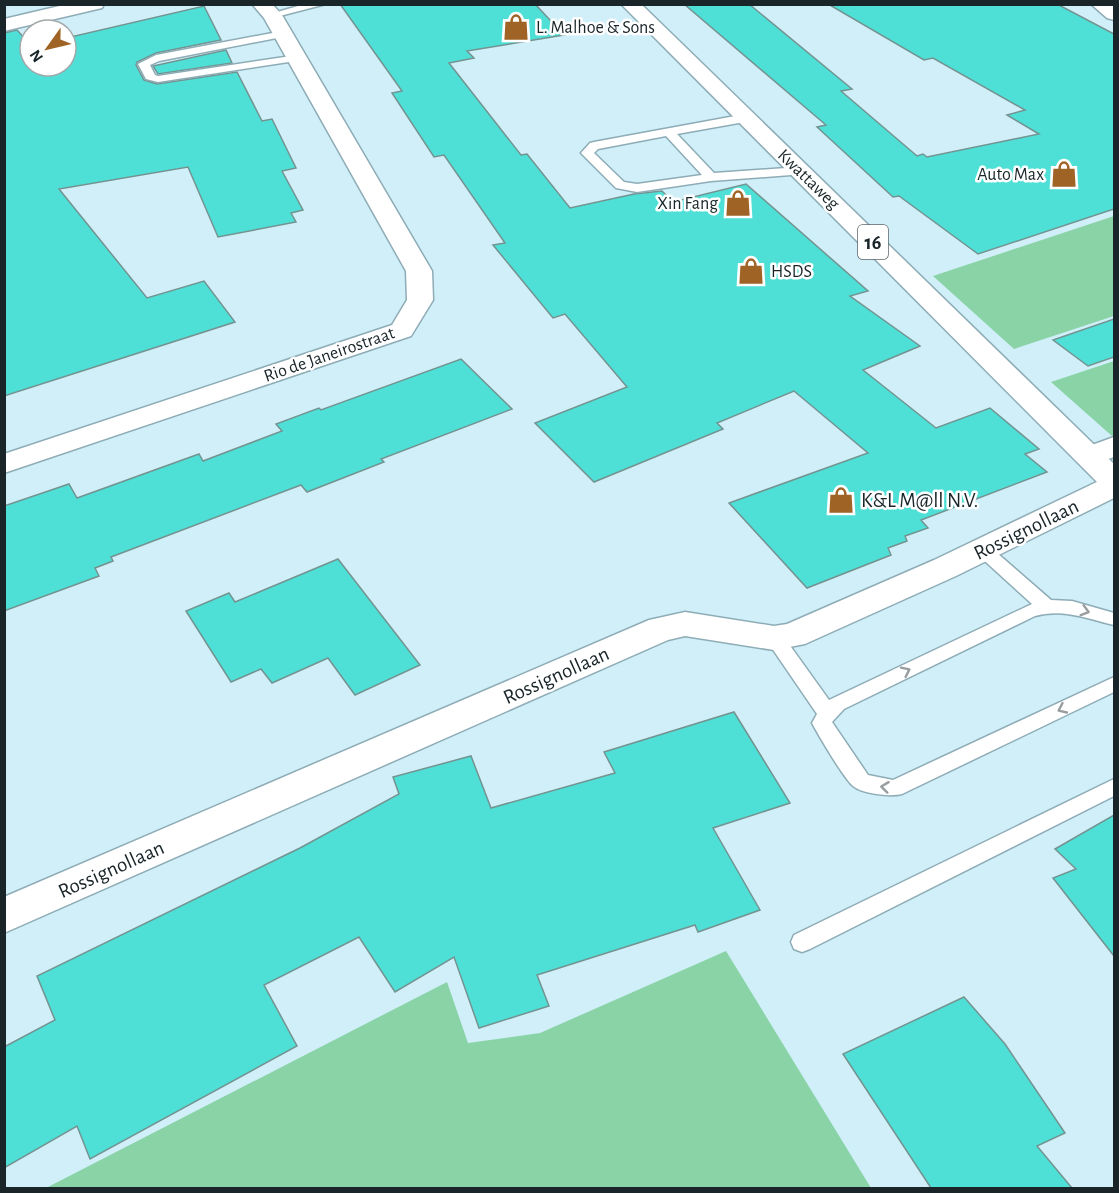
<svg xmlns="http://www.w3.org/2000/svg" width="1119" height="1193" font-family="'Alegreya Sans',sans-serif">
	<rect width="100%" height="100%" fill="#d0eff9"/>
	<g fill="#8ad3a7">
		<path d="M1114 216V316L1014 349 933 276Z"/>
		<path d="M1114 361V435L1112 436 1051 382Z"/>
		<path d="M726 951 871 1188H46L447 982 468 1043 540 1033Z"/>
	</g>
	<g fill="#4ee0d7" stroke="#739390" stroke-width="1.5">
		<path d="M340 4H535L564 35 467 51 474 58 449 63 521 155 527 154 570 208 634 194 662 191 673 202 746 184 868 291 850 296 920 346 863 370 936 428 990 408 1039 449 1025 454 1047 472 921 520 928 528 905 536 907 541 888 548 891 555 807 588 729 503 868 453 794 391 717 423 723 429 594 482 535 423 627 387 565 314 553 318 493 245 505 243 444 155 434 157 392 93 402 91Z"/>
		<path d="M684 4H749L852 89 841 91 917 156 923 154 927 157 1039 134 1007 115 1025 110 933 58 924 60 828 4H1057L1114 34V209L978 254 899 196 893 197 817 127 826 125Z"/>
		<path d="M204 6 221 40 156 53 137 62 136 65 144 80 157 84 237 72 262 121 272 119 296 168 282 171 303 210 291 213 296 222 218 237 188 167 59 189 147 298 204 281 235 322 4 396V33L17 30 30 44V66H66V38Z"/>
		<path d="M226 50 232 63 158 74 153 66Z"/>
		<path d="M1114 319V357L1088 366 1053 340Z"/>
		<path d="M461 359 512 409 381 459 384 462 307 492 301 485 111 557 113 561 95 568 99 576 4 611V506L69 484 77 498 199 454 203 461 282 431 276 424 319 408 321 410Z"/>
		<path d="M338 559 420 665 355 695 328 658 272 683 261 669 231 682 186 611 229 593 235 602Z"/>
		<path d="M734 712 790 803 713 828 760 910 698 932 695 925 537 975 549 1006 479 1028 454 957 395 992 359 937 264 985 297 1046 90 1159 77 1126 4 1168V1047L55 1020 37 976 300 848 399 794 393 777 471 756 491 808 615 773 604 752Z"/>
		<path d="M1114 815V956L1053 878 1076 869 1055 849Z"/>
		<path d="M964 997 1005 1044 1065 1133 1037 1146 1072 1188H931L843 1054Z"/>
	</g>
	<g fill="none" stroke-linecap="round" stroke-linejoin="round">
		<defs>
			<g id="lane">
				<path d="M305 4H326L272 18 267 15Z"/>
				<path d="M283 31 287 32V36L159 61 150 65 155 75 158 76 298 55 304 58 302 60 158 82 146 79 138 64 156 55Z"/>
				<path d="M746 114 752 118 750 121 677 134 714 173 800 167 804 168 806 171 804 174 711 181 637 192 616 188 581 153 590 143 594 142ZM666 136 702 175 637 184 624 182 594 153 598 149Z"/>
				<path d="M983 544 989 546 1051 600 1072 601 1114 613V625C1088 619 1063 608 1035 616L844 709 832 722 868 775 893 780 1114 677V692L902 794C891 797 862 794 853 786 843 777 819 736 812 723L817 714 765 638 767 633 774 631 781 633 829 700 1032 604 977 554 974 550 977 546Z"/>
				<path d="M1114 779V796L810 949 802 952 794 949 791 942 794 935Z"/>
			</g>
			<g id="street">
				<path d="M252 4H272L282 15 432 271 433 300 411 336 4 473V454L392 325 407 300 406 271 264 18Z"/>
				<path d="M1091 4H1113L1114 20 1107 18Z"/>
				<path d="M1114 437V457L1091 465 1081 463 1076 456 1081 449Z"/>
				<path d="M1114 476V498L956 576 805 644 774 650 685 636 668 640 4 933V897L649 620 685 612 774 626 787 624 934 560 1103 479Z"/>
			</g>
			<path id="secondary" d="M68 4H104L102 8 4 31V19Z"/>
			<path id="primary" d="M621 4H641L1114 464V491L1103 488Z"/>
		</defs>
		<use href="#lane" stroke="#8eacb6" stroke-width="3"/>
		<use href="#street" stroke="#8eacb6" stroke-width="3"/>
		<use href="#secondary" stroke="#8eacb6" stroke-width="3"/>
		<use href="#primary" stroke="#8eacb6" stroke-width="3"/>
		<use href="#lane" fill="#fff" fill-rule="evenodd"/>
		<use href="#street" fill="#fff" fill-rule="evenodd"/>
		<use href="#secondary" fill="#fff" fill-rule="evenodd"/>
		<use href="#primary" fill="#fff" fill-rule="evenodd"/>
	</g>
	<defs><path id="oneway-chevron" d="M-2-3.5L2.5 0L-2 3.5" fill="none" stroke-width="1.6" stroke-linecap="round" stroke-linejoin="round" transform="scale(1.5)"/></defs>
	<g stroke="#989d9f">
		<use href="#oneway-chevron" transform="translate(1085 611) rotate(16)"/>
		<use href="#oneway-chevron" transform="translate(906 671) rotate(-26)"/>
		<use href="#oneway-chevron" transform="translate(1062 709) rotate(155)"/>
		<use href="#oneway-chevron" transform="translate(885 787) rotate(-173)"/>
	</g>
	<defs>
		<symbol id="shop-bare" viewBox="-9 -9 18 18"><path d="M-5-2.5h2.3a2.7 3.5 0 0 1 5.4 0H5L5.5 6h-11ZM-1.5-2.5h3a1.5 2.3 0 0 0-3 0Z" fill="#9f6325" stroke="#fff" stroke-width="2.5" paint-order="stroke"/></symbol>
	</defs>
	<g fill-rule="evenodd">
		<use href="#shop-bare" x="497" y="8" width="38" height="38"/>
		<use href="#shop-bare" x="1045" y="155" width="38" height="38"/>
		<use href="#shop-bare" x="719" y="184" width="38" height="38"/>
		<use href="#shop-bare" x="732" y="252" width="38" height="38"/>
		<use href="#shop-bare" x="822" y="481" width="38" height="38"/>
	</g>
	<g text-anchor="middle" stroke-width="5" stroke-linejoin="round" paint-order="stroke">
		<g font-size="18" fill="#192529" stroke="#fff" text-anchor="start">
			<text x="536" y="33">L. Malhoe &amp; Sons</text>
			<text x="1044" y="180" text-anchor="end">Auto Max</text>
			<text x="718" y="209" text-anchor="end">Xin Fang</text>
			<text x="771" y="277">HSDS</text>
		</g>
		<g font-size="18" fill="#192529" stroke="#fff">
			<text transform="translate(809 179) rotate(44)" y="6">Kwattaweg</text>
			<text transform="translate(329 354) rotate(-19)" y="6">Rio de Janeirostraat</text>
		</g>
		<rect fill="#fff" stroke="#5e6669" stroke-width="1.5" x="858" y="225" width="30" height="34" rx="4.5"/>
		<g font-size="20" font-weight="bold" fill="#192529">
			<text x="873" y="249">16</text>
		</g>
		<g font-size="21" fill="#192529" stroke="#fff" text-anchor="start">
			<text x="861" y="507">K&amp;L M@ll N.V.</text>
		</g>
		<g font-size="21" fill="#192529" stroke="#fff">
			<text transform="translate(1026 529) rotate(-26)" y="7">Rossignollaan</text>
			<text transform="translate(556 675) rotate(-24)" y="7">Rossignollaan</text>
			<text transform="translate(111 869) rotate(-24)" y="7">Rossignollaan</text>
		</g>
	</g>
	<rect width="1119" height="1193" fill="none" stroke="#192529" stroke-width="12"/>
	<g transform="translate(48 48) rotate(236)"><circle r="28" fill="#ffffff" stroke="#a3a8a9" stroke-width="1.5"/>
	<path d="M0-4.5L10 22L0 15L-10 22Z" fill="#9f6325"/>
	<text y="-9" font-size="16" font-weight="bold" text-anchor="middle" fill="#192529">N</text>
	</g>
</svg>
